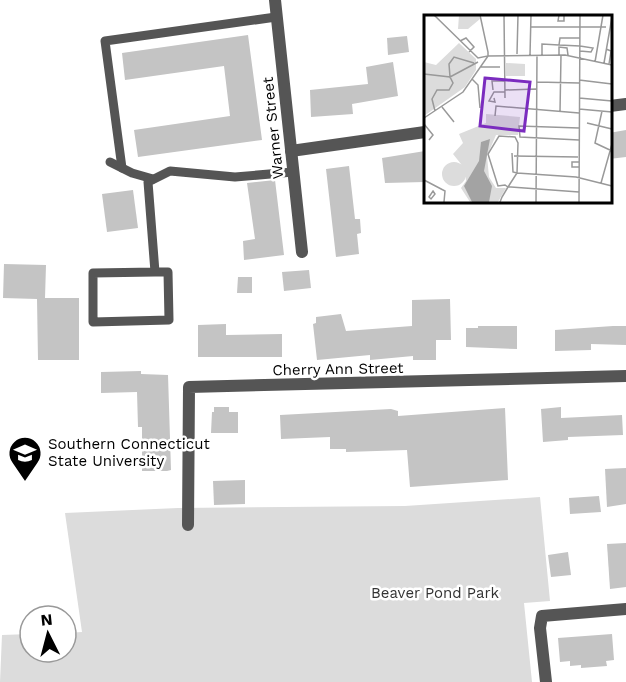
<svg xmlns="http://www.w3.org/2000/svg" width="626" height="682" font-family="'Work Sans',sans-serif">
	<rect width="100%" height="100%" fill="#fff"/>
	<path fill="#dcdcdc" d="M540 497 550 601 524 603 532 682H0L2 635 30 634V652H66V633L82 632 65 513 178 508 405 506Z"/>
	<g fill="#c4c4c4">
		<path d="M248 35 262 140 138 157 134 130 230 116 224 66 125 80 122 53Z"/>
		<path d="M407 36 409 52 388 55 387 38Z"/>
		<path d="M393 62 398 96 352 104 353 114 311 117 310 90 368 84 366 67Z"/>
		<path d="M626 130V157L609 159V133Z"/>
		<path d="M425 151V182L385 183 382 158Z"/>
		<path d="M349 166 355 219H360L361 233 357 234 359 254 336 257 326 169Z"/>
		<path d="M275 180 284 255 244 260 243 241 255 239 247 183Z"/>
		<path d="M133 190 138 228 107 232 102 194Z"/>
		<path d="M4 264 46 265 45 298H79V360H38L37 299 3 298Z"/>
		<path d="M309 270 311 288 284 291 282 272Z"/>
		<path d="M238 277H252V293H237Z"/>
		<path d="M450 299 451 340H436V360H413V356L370 360V355L317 360 313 324 316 323V317L341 314 346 331 412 326V300Z"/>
		<path d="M226 324V335L282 334V357H198V325Z"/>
		<path d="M478 326H517V349L466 347V328H478Z"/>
		<path d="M613 326H626V345L591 344V350L555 351V330Z"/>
		<path d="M141 371V374L168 375 171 470 167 471H142V427H138L137 392 101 393V372Z"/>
		<path d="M214 407H229V412H238V433H211L212 412H214Z"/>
		<path d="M561 407V418L622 415 623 435 568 437V440L543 442 541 409Z"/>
		<path d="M505 408 508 480 410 487 407 450 346 452V449H330V437L281 439 280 415 391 409 398 411V416Z"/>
		<path d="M626 468V504L607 507 605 469Z"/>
		<path d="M245 480V504L214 505 213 481Z"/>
		<path d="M599 496 601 512 570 514 569 498Z"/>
		<path d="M626 543V587L610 589 607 544Z"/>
		<path d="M568 552 571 575 551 577 548 555Z"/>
		<path d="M612 634 614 660 606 661 607 666 581 668V665L570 666V661L560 662 558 638Z"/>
	</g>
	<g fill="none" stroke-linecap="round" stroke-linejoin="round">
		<g stroke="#555" stroke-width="9">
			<path d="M110 162 132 173 153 179"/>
			<path d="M122 168 105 41 276 17"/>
			<path d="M155 272H168L169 320 93 322V273L155 272 148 182 170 171 235 177 293 172"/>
		</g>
		<g stroke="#555" stroke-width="12">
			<path d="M275 0 302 252"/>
			<path d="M610 106 626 104"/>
			<path d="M291 151 425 132"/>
			<path d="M188 525 189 387 626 376"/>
			<path d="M546 682 540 628 542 616 626 609"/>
		</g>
	</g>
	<defs>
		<symbol id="university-pin" viewBox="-11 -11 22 30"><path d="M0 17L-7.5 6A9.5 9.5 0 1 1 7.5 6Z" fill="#000" stroke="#fff"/><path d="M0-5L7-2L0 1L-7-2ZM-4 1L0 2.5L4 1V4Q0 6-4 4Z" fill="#fff"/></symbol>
	</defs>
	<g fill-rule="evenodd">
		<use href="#university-pin" x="6" y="434" width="38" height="52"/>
	</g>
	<g text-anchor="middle" stroke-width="5" stroke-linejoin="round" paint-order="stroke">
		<g font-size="15" fill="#000" stroke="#fff">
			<text transform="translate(273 128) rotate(-96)" y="5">Warner Street</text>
			<text transform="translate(338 369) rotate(-1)" y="5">Cherry Ann Street</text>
		</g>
		<g font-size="15" fill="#000" stroke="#fff" text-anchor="start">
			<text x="48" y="449">Southern Connecticut<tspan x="48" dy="17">State University</tspan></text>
		</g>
		<g font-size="15" fill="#333" stroke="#fff">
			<text x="435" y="598">Beaver Pond Park</text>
		</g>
	</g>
	<g transform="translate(424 15)">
		<rect width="188" height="188" fill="#fff"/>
		<path d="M35 0H55L56 4 44 14H34ZM35 28 52 44V55L41 72 0 101V47L12 50ZM82 48 101 49V61H82ZM62 99 96 102 94 120H72L63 141 65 162 72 173H82L74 187H46L37 173 42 166 41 154 29 139 39 128 35 119 62 108ZM18 159a12 12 0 1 1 24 0a12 12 0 1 1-24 0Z" fill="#dcdcdc"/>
		<path d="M66 124 60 156 68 171 65 187H48L40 171 55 146 57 127Z" fill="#a3a3a3"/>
		<path fill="none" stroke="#999" stroke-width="1.5" d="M10 0 54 43 64 41V37L56 0M80 0 81 83M135 0 134 6H140V0M107 12H182M156 23H136L135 30 156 31M36 26 42 23 50 32 45 37M156 31 169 33 167 37 156 36M182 34 187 36 185 49M93 39 94 0M106 40 107 0M118 40V29L135 30M135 40V32L143 33 144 40M171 47 179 0M50 48 30 42 25 49 26 62 54 47M180 48 188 2M56 52H76M0 59 26 62 29 68 25 75H13L8 84 11 96M48 64 54 70 56 93M155 65 188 69M113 67 155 68M69 75 68 66H81M81 75 112 74M70 83 71 87 65 86 70 77H81M155 83 188 86M18 92 30 107M155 94 188 97M178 96 171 128 188 136M136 97 137 40M71 101 72 91 155 98M0 103 39 77 64 41 141 40 188 50M163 108 188 114M0 109 9 120 5 125M155 113 95 111 96 122 155 125M88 138 89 157 93 158M90 141 154 142M155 147H148V152H155M93 158 152 162 188 171M0 165 21 176 20 187M177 168 188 129M9 176 11 179 7 184 5 182ZM76 187 78 182 84 172 93 158 94 128 91 122 75 121 64 139 74 171 81 170 84 172H87L155 177M112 187 113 40M155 187 156 0"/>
		<path fill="#7b2cbf" fill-opacity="0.15" stroke="#7b2cbf" stroke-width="3" d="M61 63 106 67 100 116 56 111Z"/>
		<rect width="188" height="188" fill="none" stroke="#000" stroke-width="3"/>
	</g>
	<g transform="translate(48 634) rotate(354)"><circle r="28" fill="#ffffff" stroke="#999999" stroke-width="1.5"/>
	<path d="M0-4.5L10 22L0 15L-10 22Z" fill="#000000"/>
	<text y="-9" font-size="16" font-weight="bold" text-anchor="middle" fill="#000000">N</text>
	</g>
</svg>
